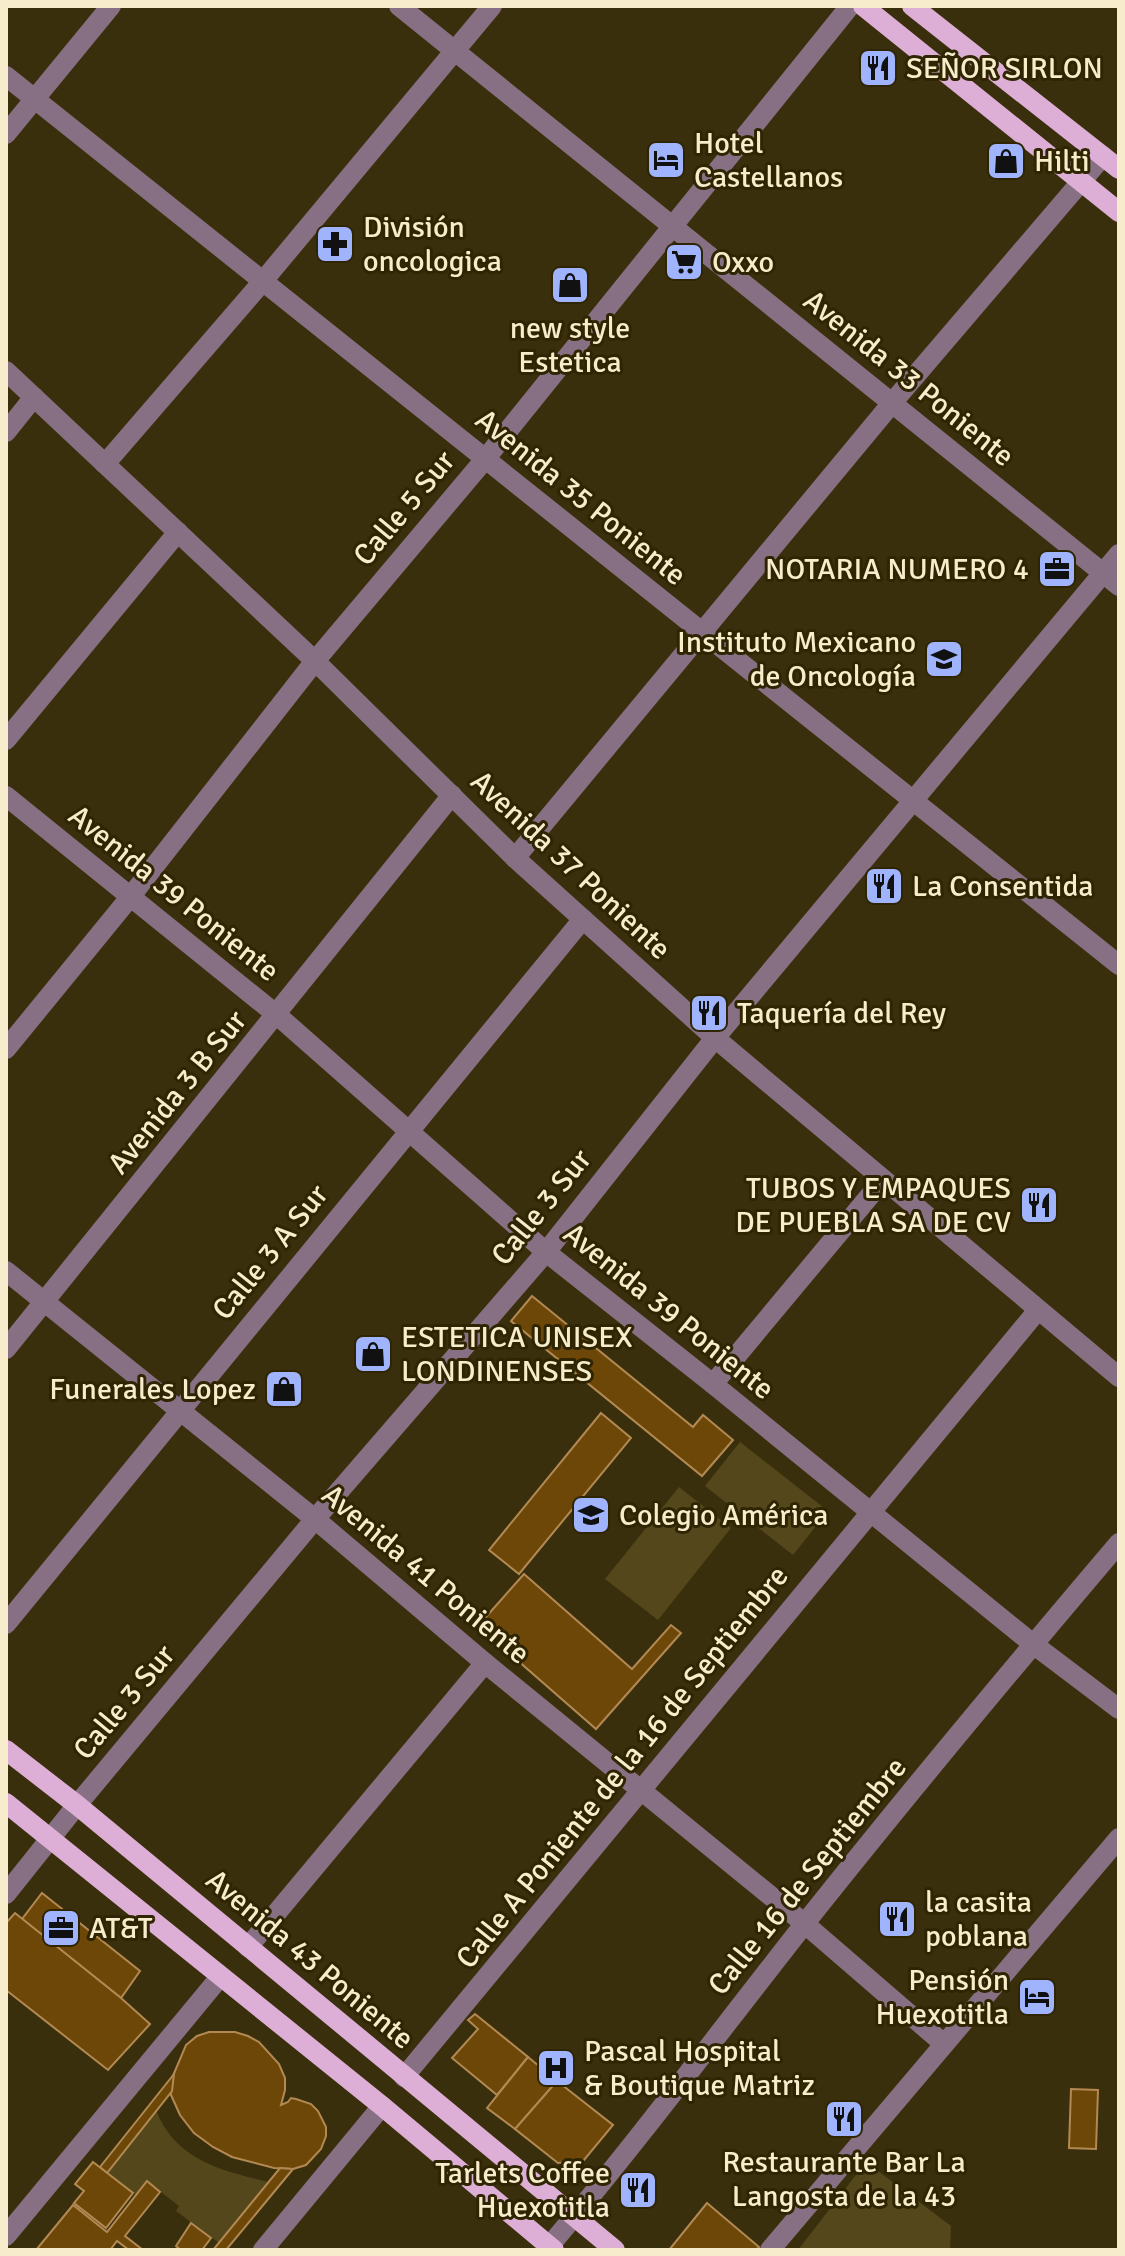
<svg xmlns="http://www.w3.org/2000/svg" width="1125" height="2256" font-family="Signika,sans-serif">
	<rect width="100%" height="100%" fill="#3a2f0c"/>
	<g fill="#54471b">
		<path d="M740 1442 828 1511 793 1555 705 1486Z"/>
		<path d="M679 1487 731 1528 658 1620 605 1579Z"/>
		<path d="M156 2110C175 2160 222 2171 269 2182L219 2243 176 2211 179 2206 148 2182 136 2195 107 2173Z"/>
		<path d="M866 2162 951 2226 950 2250H798Z"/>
	</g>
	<g fill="#6d4708" stroke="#b38953" stroke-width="2">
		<path d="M532 1296 693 1427 703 1415 733 1440 702 1476 511 1321Z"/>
		<path d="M601 1413 631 1438 519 1574 489 1550Z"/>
		<path d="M524 1574 632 1669 671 1625 681 1633 596 1729 478 1626Z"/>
		<path d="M42 1893 140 1971 121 1998 22 1919Z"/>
		<path d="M15 1913 121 1998 150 2024 108 2070 6 1990V1923Z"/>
		<path d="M475 2014 528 2057 497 2095 452 2058 478 2029 468 2020Z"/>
		<path d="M209 2032H235L248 2036 259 2042 279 2064 285 2078V2090L281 2105 288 2102 291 2098 296 2099 311 2104 318 2111 326 2127V2136L321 2149 306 2165 293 2169 274 2168 232 2157 213 2147 194 2133 180 2115 171 2095 172 2078 186 2045 197 2036Z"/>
		<path d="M528 2057 557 2081 515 2129 487 2108Z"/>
		<path d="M174 2074 172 2091 107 2173 100 2167Z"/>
		<path d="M557 2081 613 2125 584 2160 558 2163 515 2129Z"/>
		<path d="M1071 2089 1098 2090 1096 2149 1069 2148Z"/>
		<path d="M93 2162 133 2193 106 2228 74 2203 84 2191 75 2184Z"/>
		<path d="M280 2168 293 2169 226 2250H213Z"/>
		<path d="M147 2181 160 2192 125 2236 143 2250H129L117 2241 110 2250H36L73 2205 107 2232Z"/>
		<path d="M707 2203 759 2247 756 2250H669Z"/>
		<path d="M191 2223 211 2238 202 2250H181L176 2246Z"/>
	</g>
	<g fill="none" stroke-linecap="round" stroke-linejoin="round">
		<g stroke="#877083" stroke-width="20">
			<path d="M399 6 1119 586"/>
			<path d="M6 76 1119 965"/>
			<path d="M6 134 111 6"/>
			<path d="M6 371 315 661 515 858 715 1038 1119 1377"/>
			<path d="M6 432 34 397"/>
			<path d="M105 464 263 281 492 6"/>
			<path d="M6 740 178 532"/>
			<path d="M6 796 277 1015 546 1252 713 1384 1033 1644 1119 1709"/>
			<path d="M515 858 892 403 1103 156"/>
			<path d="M6 1049 131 896 315 661 486 458 850 6"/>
			<path d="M6 1271 315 1519 485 1663 805 1924 944 2044"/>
			<path d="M6 1349 452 795"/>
			<path d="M713 1384 883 1180"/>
			<path d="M6 1624 583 919"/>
			<path d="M6 1894 77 1805 315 1519 546 1252 715 1038 1119 554"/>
			<path d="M248 1947 485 1663"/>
			<path d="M404 2077 1038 1310"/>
			<path d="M6 2236 220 1977"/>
			<path d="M263 2250 382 2106"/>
			<path d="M546 2250C635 2145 717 2035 802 1927 905 1797 1012 1669 1119 1543"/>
			<path d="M770 2250 1119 1838"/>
		</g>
		<g stroke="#deafd6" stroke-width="20">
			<path d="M863 6 1119 212"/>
			<path d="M912 6 1119 169"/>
			<path d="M6 1750 77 1805 615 2250"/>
			<path d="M6 1803 382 2106 554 2250"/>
		</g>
	</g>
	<defs>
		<symbol id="restaurant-square" viewBox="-11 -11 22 22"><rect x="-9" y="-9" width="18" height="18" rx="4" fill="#a0b3fd" stroke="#2f2502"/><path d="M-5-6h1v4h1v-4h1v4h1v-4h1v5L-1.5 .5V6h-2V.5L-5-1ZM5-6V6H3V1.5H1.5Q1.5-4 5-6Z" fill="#111"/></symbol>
		<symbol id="hotel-square" viewBox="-11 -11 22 22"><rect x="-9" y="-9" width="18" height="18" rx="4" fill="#a0b3fd" stroke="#2f2502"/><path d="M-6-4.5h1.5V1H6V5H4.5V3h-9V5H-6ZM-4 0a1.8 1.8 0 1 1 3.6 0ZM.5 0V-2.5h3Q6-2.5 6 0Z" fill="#111"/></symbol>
		<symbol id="shop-square" viewBox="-11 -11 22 22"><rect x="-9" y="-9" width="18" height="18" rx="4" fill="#a0b3fd" stroke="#2f2502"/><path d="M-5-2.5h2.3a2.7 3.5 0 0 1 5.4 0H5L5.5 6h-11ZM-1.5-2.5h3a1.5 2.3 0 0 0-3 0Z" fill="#111"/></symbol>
		<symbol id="pharmacy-square" viewBox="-11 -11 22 22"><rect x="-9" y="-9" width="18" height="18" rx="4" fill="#a0b3fd" stroke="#2f2502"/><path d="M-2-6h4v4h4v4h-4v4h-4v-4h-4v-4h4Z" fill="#111"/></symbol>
		<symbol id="supermarket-square" viewBox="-11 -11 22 22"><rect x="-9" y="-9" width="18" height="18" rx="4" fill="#a0b3fd" stroke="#2f2502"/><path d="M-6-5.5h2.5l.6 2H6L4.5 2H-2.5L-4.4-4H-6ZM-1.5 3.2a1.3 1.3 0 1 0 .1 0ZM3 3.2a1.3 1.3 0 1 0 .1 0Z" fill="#111"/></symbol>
		<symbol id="office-square" viewBox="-11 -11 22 22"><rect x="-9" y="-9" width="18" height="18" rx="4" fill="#a0b3fd" stroke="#2f2502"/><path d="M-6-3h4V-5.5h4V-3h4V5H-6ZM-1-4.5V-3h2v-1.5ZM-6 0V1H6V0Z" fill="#111"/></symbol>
		<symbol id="school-square" viewBox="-11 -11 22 22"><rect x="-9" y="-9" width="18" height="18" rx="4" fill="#a0b3fd" stroke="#2f2502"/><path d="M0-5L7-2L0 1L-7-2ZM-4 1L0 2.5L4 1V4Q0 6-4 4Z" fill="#111"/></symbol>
		<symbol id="hospital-square" viewBox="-11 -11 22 22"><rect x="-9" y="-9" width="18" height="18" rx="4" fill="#a0b3fd" stroke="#2f2502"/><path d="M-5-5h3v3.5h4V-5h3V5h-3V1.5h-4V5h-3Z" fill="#111"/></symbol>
	</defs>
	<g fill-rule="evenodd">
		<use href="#restaurant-square" x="856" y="46" width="44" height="44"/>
		<use href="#hotel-square" x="644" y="138" width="44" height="44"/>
		<use href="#shop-square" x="984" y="139" width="44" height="44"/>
		<use href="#pharmacy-square" x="313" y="222" width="44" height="44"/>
		<use href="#supermarket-square" x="662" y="240" width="44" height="44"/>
		<use href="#shop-square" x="548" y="263" width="44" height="44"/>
		<use href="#office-square" x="1035" y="547" width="44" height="44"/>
		<use href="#school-square" x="922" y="637" width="44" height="44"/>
		<use href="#restaurant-square" x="862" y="864" width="44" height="44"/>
		<use href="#restaurant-square" x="687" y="991" width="44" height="44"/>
		<use href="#restaurant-square" x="1017" y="1183" width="44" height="44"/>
		<use href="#shop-square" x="351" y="1332" width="44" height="44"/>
		<use href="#shop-square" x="262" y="1367" width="44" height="44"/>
		<use href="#school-square" x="569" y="1493" width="44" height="44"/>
		<use href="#restaurant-square" x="875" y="1897" width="44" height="44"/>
		<use href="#office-square" x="39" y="1906" width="44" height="44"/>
		<use href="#hotel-square" x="1015" y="1975" width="44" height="44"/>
		<use href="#hospital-square" x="534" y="2046" width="44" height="44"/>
		<use href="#restaurant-square" x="822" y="2097" width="44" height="44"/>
		<use href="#restaurant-square" x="616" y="2168" width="44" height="44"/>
	</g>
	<g text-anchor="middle" stroke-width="6" stroke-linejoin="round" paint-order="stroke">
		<g font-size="30" fill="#f7edcd" stroke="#2f2502" text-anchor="start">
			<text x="906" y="78">SEÑOR SIRLON</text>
			<text x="694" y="153">Hotel<tspan x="694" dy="34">Castellanos</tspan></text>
			<text x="1034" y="171">Hilti</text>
			<text x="363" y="237">División<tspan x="363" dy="34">oncologica</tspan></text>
			<text x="712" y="272">Oxxo</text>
			<text x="570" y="338" text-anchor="middle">new style<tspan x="570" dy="34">Estetica</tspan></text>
			<text x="1029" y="579" text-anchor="end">NOTARIA NUMERO 4</text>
			<text x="916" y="652" text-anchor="end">Instituto Mexicano<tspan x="916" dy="34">de Oncología</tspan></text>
			<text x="912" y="896">La Consentida</text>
			<text x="737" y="1023">Taquería del Rey</text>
			<text x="1011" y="1198" text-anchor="end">TUBOS Y EMPAQUES<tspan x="1011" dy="34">DE PUEBLA SA DE CV</tspan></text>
			<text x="401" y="1347">ESTETICA UNISEX<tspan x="401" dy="34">LONDINENSES</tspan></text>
			<text x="256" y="1399" text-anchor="end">Funerales Lopez</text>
			<text x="619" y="1525">Colegio América</text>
			<text x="925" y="1912">la casita<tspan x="925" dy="34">poblana</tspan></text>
			<text x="89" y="1938">AT&amp;T</text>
			<text x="1009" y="1990" text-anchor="end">Pensión<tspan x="1009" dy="34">Huexotitla</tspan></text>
			<text x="584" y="2061">Pascal Hospital<tspan x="584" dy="34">&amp; Boutique Matriz</tspan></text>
			<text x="844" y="2172" text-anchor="middle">Restaurante Bar La<tspan x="844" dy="34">Langosta de la 43</tspan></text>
			<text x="610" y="2183" text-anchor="end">Tarlets Coffee<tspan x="610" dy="34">Huexotitla</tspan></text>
		</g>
		<g font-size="30" fill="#f7edcd" stroke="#2f2502">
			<text transform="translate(909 378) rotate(39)" y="10">Avenida 33 Poniente</text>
			<text transform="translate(581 497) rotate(39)" y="10">Avenida 35 Poniente</text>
			<text transform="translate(404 508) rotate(-50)" y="10">Calle 5 Sur</text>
			<text transform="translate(571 865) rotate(43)" y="10">Avenida 37 Poniente</text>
			<text transform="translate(174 893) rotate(39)" y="10">Avenida 39 Poniente</text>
			<text transform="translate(177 1092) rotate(-51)" y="10">Avenida 3 B Sur</text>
			<text transform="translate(541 1207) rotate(-51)" y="10">Calle 3 Sur</text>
			<text transform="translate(270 1252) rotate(-51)" y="10">Calle 3 A Sur</text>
			<text transform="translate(669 1311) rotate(39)" y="10">Avenida 39 Poniente</text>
			<text transform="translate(426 1574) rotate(40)" y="10">Avenida 41 Poniente</text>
			<text transform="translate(124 1702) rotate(-50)" y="10">Calle 3 Sur</text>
			<text transform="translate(622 1767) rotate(-51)" y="10">Calle A Poniente de la 16 de Septiembre</text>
			<text transform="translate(807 1876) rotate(-51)" y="10">Calle 16 de Septiembre</text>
			<text transform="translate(310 1959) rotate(40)" y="10">Avenida 43 Poniente</text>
		</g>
	</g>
	<rect width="1125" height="2256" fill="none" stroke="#f7edcd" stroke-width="16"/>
</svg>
